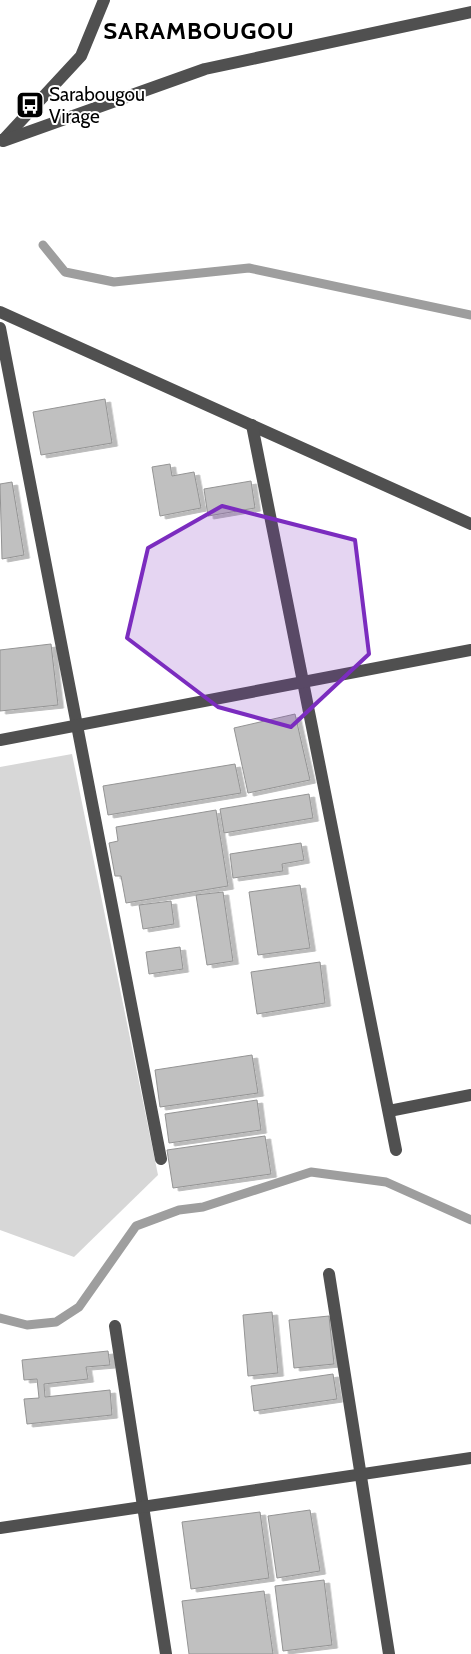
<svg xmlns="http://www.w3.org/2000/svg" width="471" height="1654" font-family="Cabin,sans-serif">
	<defs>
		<filter id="shadow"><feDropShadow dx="5.5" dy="3" stdDeviation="0" flood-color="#0004"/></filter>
	</defs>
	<rect width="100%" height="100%" fill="#fff"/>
	<path fill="#d7d7d7" d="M72 754 158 1175 74 1257 0 1230V767Z"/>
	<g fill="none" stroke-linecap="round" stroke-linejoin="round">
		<g stroke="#9e9e9e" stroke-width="9">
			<path d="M43 245 65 272 114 282 249 268 471 315"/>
			<path d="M0 1318 27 1325 56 1322 79 1307 136 1226 179 1210 203 1207 311 1172 386 1182 471 1220"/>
		</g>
	</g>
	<g fill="#c0c0c0" stroke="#949494" filter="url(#shadow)">
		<path d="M105 399 112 443 41 455 33 412Z"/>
		<path d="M170 464 172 476 194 472 201 508 160 516 152 467Z"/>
		<path d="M251 481 255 508 208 516 204 489Z"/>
		<path d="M12 482 24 555 2 559 0 484Z"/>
		<path d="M51 644 58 705 0 711V650Z"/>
		<path d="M295 714 310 780 248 793 234 728Z"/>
		<path d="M235 764 241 793 108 815 103 786Z"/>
		<path d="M309 794 313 818 224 833 220 809Z"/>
		<path d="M216 810 228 886 126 903 121 876H115L109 843 118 841 116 827Z"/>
		<path d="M301 843 304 860 282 864 283 871 233 878 230 854Z"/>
		<path d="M300 885 310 948 258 955 249 892Z"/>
		<path d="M223 892 233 961 207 965 196 895Z"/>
		<path d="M171 901 174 924 143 929 139 905Z"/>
		<path d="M180 947 183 969 149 974 146 952Z"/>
		<path d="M320 962 325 1003 257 1014 251 972Z"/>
		<path d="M252 1055 258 1093 160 1107 155 1070Z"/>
		<path d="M257 1100 261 1130 169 1143 165 1114Z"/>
		<path d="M265 1136 271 1174 173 1188 167 1150Z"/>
		<path d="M272 1312 278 1373 248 1376 243 1315Z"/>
		<path d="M329 1316 334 1364 294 1368 289 1320Z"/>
		<path d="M108 1351 110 1365 86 1367 88 1379 44 1384 45 1397 110 1390 112 1415 27 1424 24 1399 39 1398 37 1379 24 1380 22 1360Z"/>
		<path d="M333 1374 337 1399 254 1411 251 1386Z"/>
		<path d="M310 1510 320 1571 277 1578 268 1516Z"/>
		<path d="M260 1512 269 1578 191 1589 182 1522Z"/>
		<path d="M324 1580 332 1645 283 1651 275 1586Z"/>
		<path d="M264 1591 273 1654H189L182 1601Z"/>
	</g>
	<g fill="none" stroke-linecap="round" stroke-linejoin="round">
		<g stroke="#505050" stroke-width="12">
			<path d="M5 138 81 56 104 0"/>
			<path d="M0 140 3 141 205 69 471 12"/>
			<path d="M0 312 471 524"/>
			<path d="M0 328 161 1159"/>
			<path d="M252 425 396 1150"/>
			<path d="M0 740 471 650"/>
			<path d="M389 1111 471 1095"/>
			<path d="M329 1274 389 1654"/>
			<path d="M115 1326 166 1654"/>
			<path d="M0 1528 471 1458"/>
		</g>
	</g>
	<path fill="#7b2cbf" fill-opacity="0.2" stroke="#7b2cbf" stroke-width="4" stroke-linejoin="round" d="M222 506 355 540 369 654 291 727 218 707 127 638 148 548Z"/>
	<defs>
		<symbol id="bus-square" viewBox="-11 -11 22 22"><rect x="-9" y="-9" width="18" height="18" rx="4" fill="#000" stroke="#fff"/><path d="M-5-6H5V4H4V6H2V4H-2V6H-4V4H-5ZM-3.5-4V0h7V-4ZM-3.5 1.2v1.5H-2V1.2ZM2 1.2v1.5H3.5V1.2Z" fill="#fff"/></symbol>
	</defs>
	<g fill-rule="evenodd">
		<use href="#bus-square" x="14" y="89" width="32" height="32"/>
	</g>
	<g text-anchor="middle" stroke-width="4" stroke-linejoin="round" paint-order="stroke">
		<g font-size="19" fill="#000" stroke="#fff" text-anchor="start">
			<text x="49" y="101">Sarabougou<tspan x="49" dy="22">Virage</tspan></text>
		</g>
		<g font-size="24" font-weight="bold" letter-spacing="1" fill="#000" stroke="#fff">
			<text x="199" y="39">SARAMBOUGOU</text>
		</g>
	</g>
</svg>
